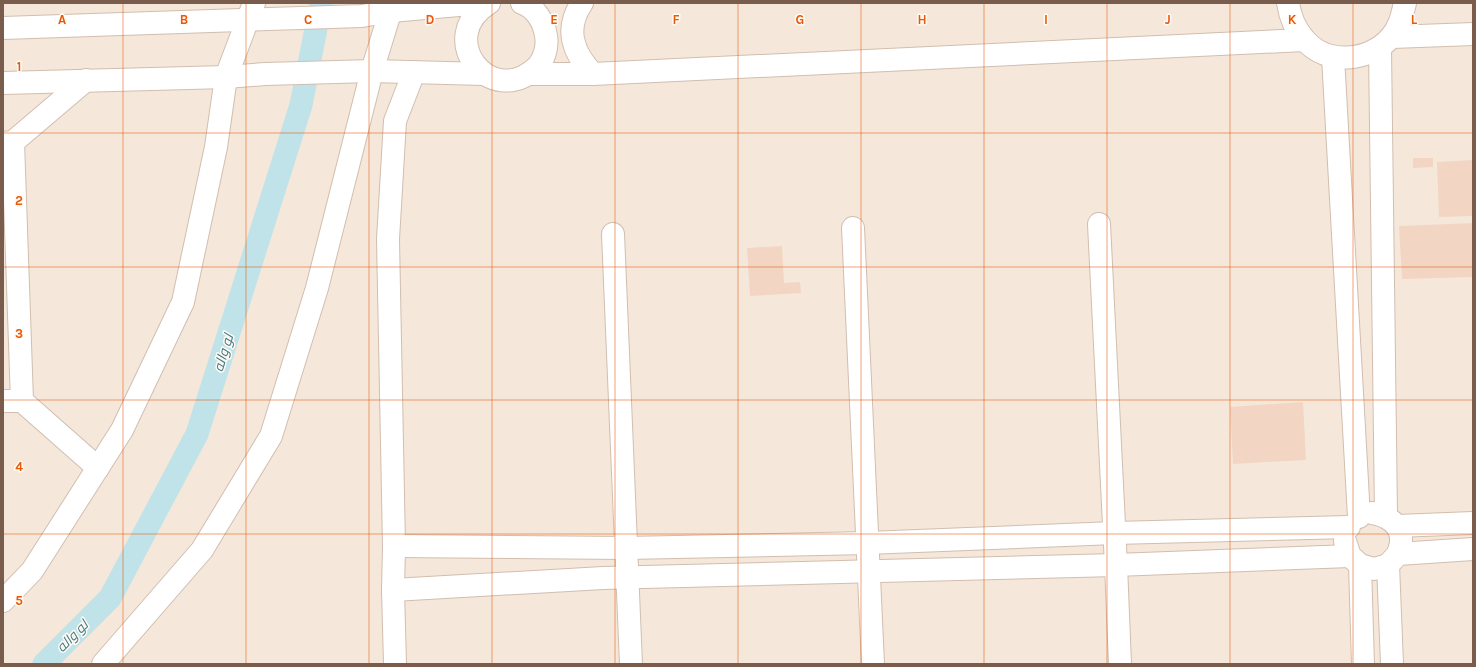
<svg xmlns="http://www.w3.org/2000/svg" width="1476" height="667" font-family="Karla,Cairo,sans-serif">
	<rect width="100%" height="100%" fill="#fdf6ec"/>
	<rect fill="#f5e8da" x="3" y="3" width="1470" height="661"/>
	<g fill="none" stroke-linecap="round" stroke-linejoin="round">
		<path stroke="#bfe3e8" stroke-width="23" d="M44 664 110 598 197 434 301 105 321 3"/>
	</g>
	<g fill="#f3d5c3">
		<path d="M1413 158H1433V167L1413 168Z"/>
		<path d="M1473 160V216L1439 217 1437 162Z"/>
		<path d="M1473 223V277L1402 279 1399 226Z"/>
		<path d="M782 246 784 283 800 282 801 293 750 296 747 248Z"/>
		<path d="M1303 402 1306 460 1233 464 1230 407Z"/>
	</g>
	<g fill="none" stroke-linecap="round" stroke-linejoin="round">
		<defs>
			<g id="minor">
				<path d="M489 3C434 37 490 111 537 67 544 60 548 46 546 36 544 22 536 8 522 3"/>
				<path d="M582 3C564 29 573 53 593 74"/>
				<path d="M1288 3C1290 16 1295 29 1304 39 1326 66 1370 62 1391 37 1400 27 1402 15 1405 3"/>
				<path d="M3 28 362 16 391 11 481 3"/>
				<path d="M1392 37 1473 34"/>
				<path d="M1380 48 1386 516"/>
				<path d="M1333 57 1359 517"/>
				<path d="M529 74H593L1304 40"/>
				<path d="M3 83 226 77 265 74 372 71 484 74"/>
				<path d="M3 143 13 142 86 80"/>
				<path d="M1099 224 1116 565 1120 664"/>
				<path d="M853 228 873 664"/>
				<path d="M613 234 631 664"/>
				<path d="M3 401H22L13 142"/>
				<path d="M22 401 98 468"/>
				<path d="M1372 513C1386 515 1402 524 1401 541 1401 546 1399 550 1398 554"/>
				<path d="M1397 526 1473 523"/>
				<path d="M1345 541 1350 556 1360 565 1374 569 1388 565 1398 554 1473 549"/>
				<path d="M394 546 626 548 867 543 1114 533 1349 527"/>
				<path d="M1360 565 1363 664"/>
				<path d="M1388 565 1392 664"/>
				<path d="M393 590 603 578 1116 565 1350 556"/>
				<path d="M3 601 32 571 122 430 183 302 216 147 226 77 254 3"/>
				<path d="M103 664 202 550 271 436 317 288 372 71 393 3"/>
				<path d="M395 664 393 590 394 546 388 239 395 121 414 72"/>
			</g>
		</defs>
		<use href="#minor" stroke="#d1beb0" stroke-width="24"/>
		<use href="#minor" stroke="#fff" stroke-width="22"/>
	</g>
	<path fill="none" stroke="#e8590c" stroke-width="1" stroke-opacity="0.55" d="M123 3V664M246 3V664M369 3V664M492 3V664M615 3V664M738 3V664M861 3V664M984 3V664M1107 3V664M1230 3V664M1353 3V664M3 133H1473M3 267H1473M3 400H1473M3 534H1473"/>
	<g text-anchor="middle" stroke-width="3" stroke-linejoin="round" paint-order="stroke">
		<g font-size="14" font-style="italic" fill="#437c86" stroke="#fffaf3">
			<text transform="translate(223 353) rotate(-73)" y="5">لو واله</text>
			<text transform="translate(72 636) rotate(-45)" y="5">لو واله</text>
		</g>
	</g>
	<g font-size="13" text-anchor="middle" font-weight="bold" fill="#e8590c" stroke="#fffaf3" stroke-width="3" stroke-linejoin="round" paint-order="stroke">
		<text x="62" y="24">A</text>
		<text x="184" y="24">B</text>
		<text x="308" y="24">C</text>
		<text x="430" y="24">D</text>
		<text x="554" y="24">E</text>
		<text x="676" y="24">F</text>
		<text x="800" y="24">G</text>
		<text x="922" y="24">H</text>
		<text x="1046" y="24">I</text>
		<text x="1168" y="24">J</text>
		<text x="1292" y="24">K</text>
		<text x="1414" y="24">L</text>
		<text x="19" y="71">1</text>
		<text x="19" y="205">2</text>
		<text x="19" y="338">3</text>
		<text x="19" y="471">4</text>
		<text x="19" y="605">5</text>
	</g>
	<rect width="1476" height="667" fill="none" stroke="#7a5c4d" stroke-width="8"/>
</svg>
